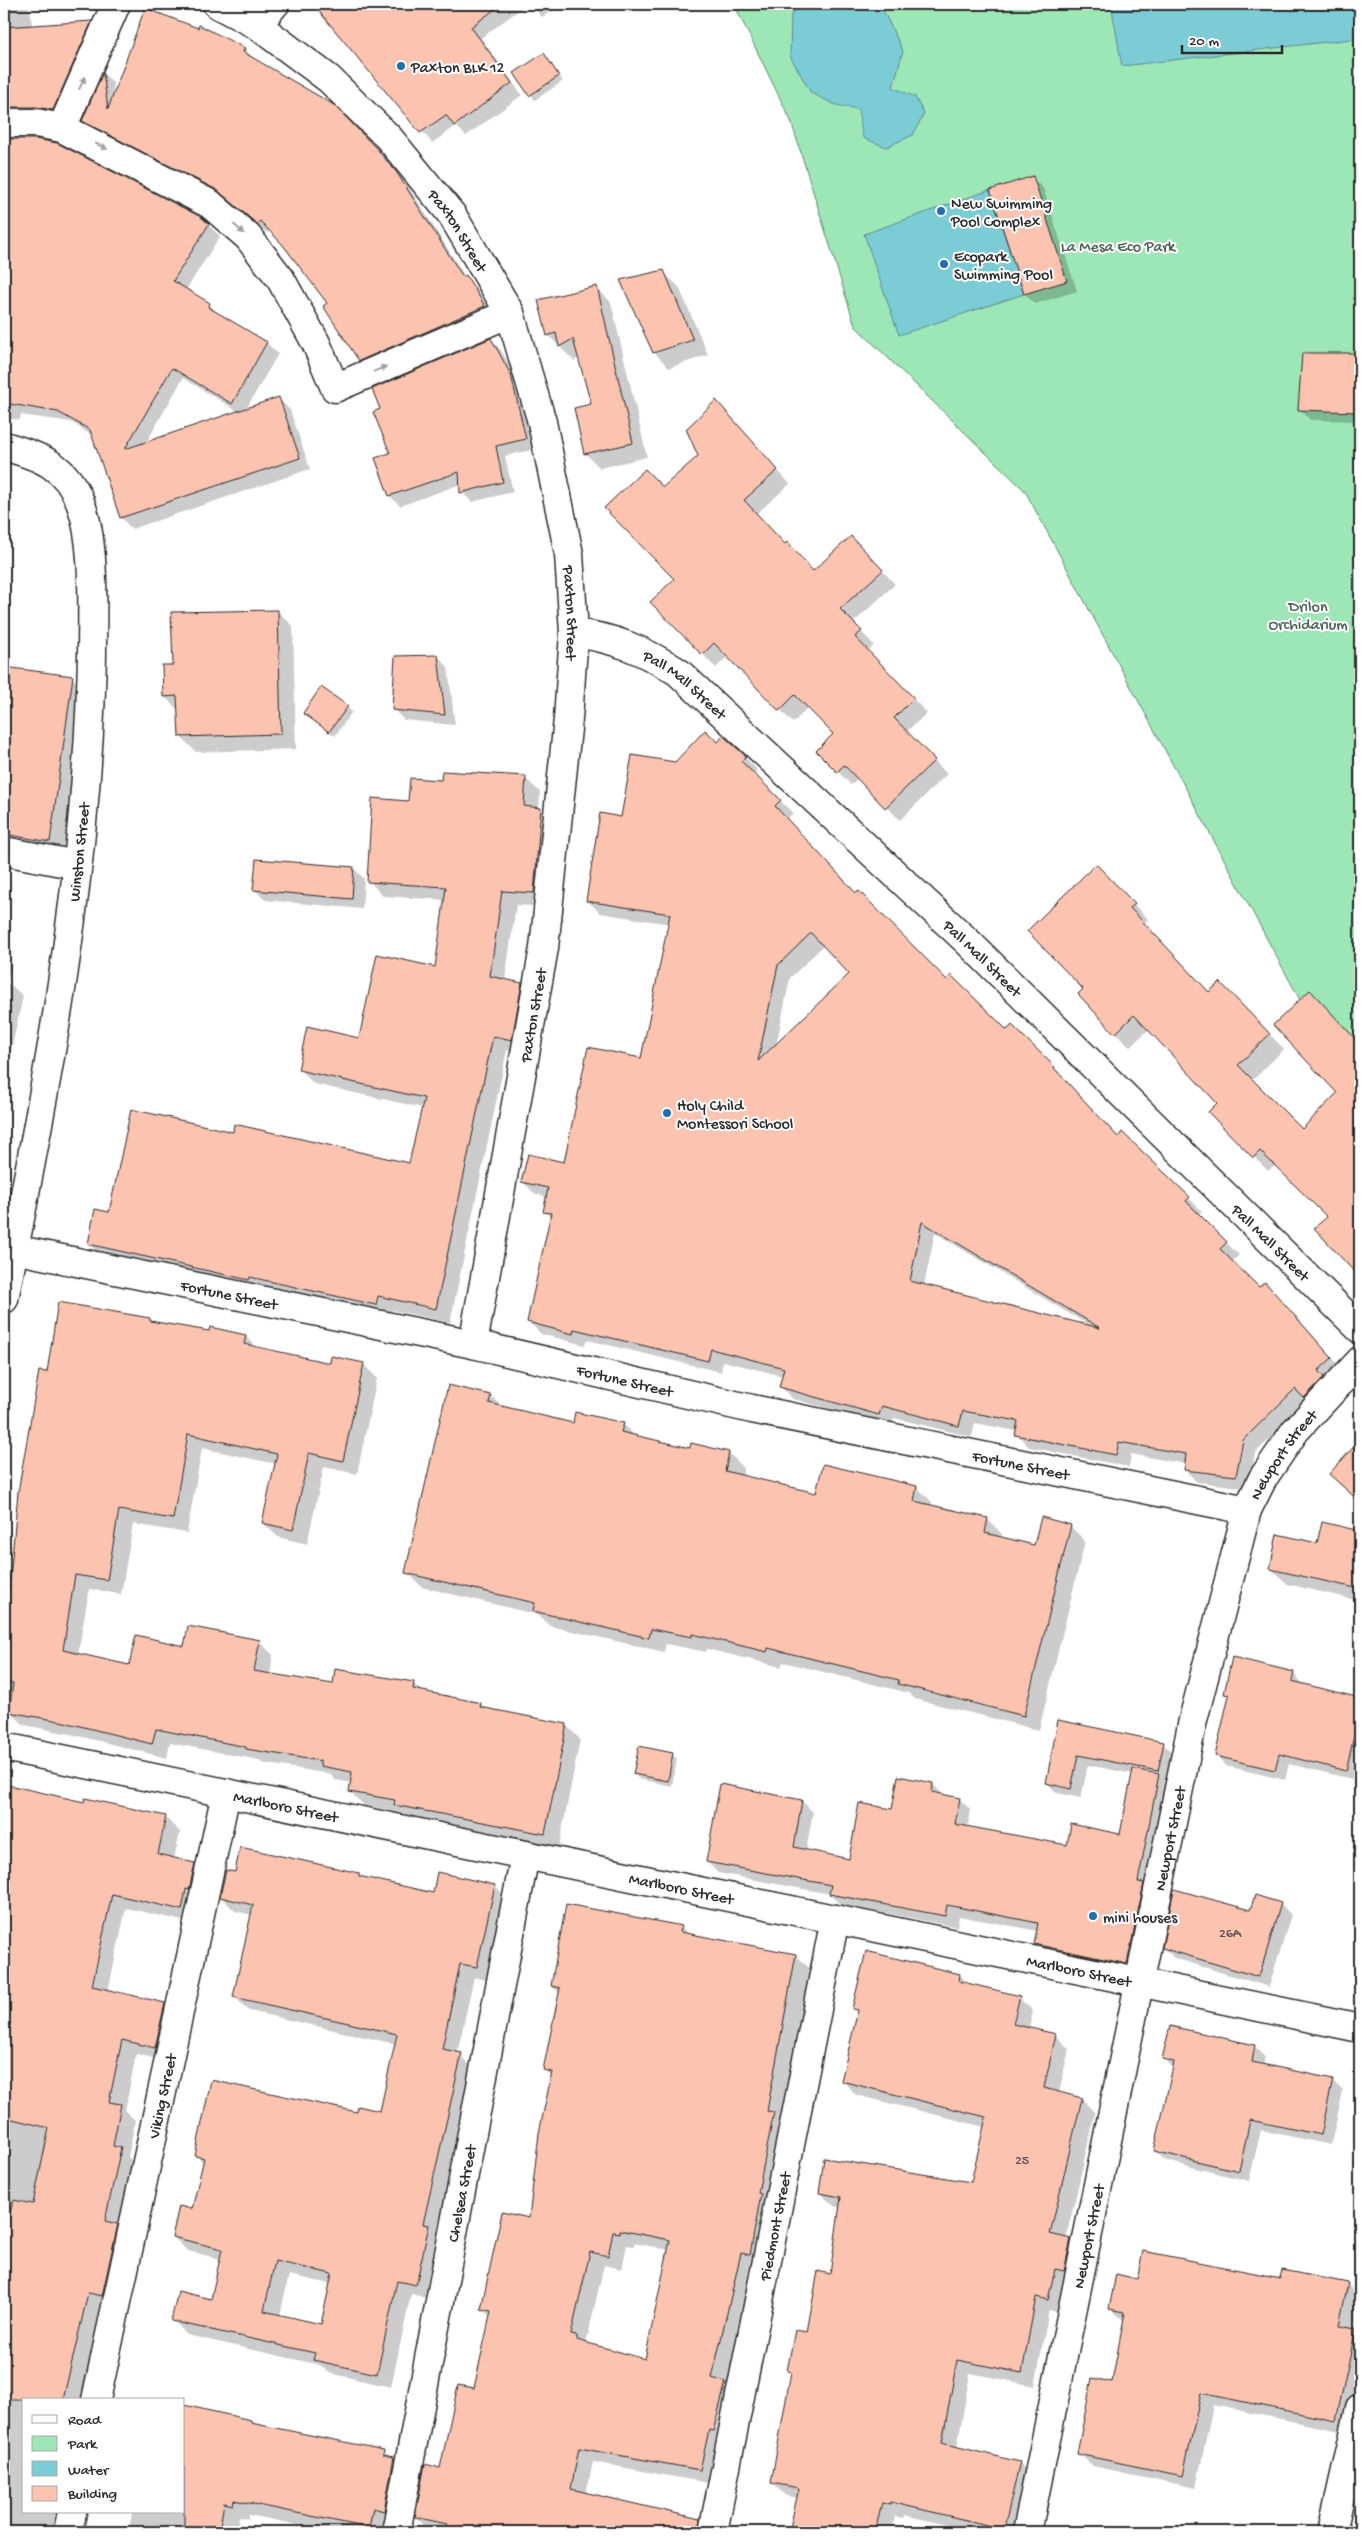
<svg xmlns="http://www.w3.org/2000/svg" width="1364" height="2536" font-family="'Gochi Hand',sans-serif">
	<rect width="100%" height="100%" fill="#fff"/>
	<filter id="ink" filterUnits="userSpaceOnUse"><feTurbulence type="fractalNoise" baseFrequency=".02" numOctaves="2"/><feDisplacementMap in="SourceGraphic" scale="10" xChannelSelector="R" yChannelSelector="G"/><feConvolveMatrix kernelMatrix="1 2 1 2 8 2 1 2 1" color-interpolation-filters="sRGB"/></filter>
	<g filter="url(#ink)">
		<path fill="#9de6b5" stroke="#648870" d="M734 4H1360V1111L1025 491 855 326 791 121Z"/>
		<g fill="#7bccd5" stroke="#5b8c91">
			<path d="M799 4H880L903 51 893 87 915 97 924 114 913 135 886 147 863 138 858 109 836 105 811 93 790 56 791 15Z"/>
			<path d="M1111 4H1360V38L1122 66Z"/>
			<path d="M990 190 1024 294 899 335 864 234Z"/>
		</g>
		<g fill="#0003" fill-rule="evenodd">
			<path d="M4 4H26L30 9 32 26 91 22 102 33 64 121 4 124Z"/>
			<path d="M315 4H527L481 38 522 95 466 136 456 126 432 143Z"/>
			<path d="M530 4H564L542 17Z"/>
			<path d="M200 27 245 49 254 59 333 106 387 160 407 184 466 278 475 287 494 316 370 370 360 360 328 304 284 244 270 230 267 233 229 200 93 130 84 121 104 74 113 83 114 96Z"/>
			<path d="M544 55 563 81 535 100 516 74Z"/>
			<path d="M4 140H34L200 218 220 236 186 290 209 304 220 316 267 343 278 354 246 409 278 398 290 410 310 469 132 529 121 518 93 436 71 422 21 415 20 420 4 418ZM183 378 239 412 146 443Z"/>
			<path d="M1032 178 1043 188 1077 291 1035 304 1025 294 991 191Z"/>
			<path d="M663 272 679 287 708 355 669 368 654 352Z"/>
			<path d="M596 287 611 302 647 457 600 468 585 453 593 405 579 358 574 361 548 335Z"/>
			<path d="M491 340 501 350 521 386 536 449 505 456 513 492 472 502 462 492 461 484 400 506 390 496Z"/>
			<path d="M1358 355 1360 357V421L1310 420 1300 409Z"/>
			<path d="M716 402 790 484 756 514 785 545 814 572 864 551 895 584 853 623 874 645 868 652 927 713 906 732 947 774 900 820 858 778 851 785 818 751 835 734 809 707 793 723 728 656 716 668 652 602 676 579 663 489 700 456Z"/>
			<path d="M277 611 293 626 296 749 196 752 180 736 179 711 165 697 174 666Z"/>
			<path d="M438 656 448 667 455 725 404 720 393 709Z"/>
			<path d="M4 668 72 678 85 690 63 854 14 846 4 836Z"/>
			<path d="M347 707 352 712 335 736 310 718Z"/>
			<path d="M718 743 745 757 757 770 753 774 793 813 786 820 856 894 947 981 1007 1032 1012 1026 1067 1080 1065 1082 1118 1138 1122 1134 1202 1211 1198 1215 1239 1255 1232 1262 1259 1289 1277 1296 1344 1371 1255 1453 1249 1488 1197 1482 1185 1470 1186 1464 1131 1454 1129 1467 1029 1447 1017 1434V1431L975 1423 972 1437 894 1418 892 1426 793 1399 781 1387 783 1376 723 1361 721 1372 587 1340 585 1345 541 1334 529 1322 551 1218 544 1211 548 1197 535 1194 523 1182 565 1164 642 1060 670 924 600 913 588 901 622 818 676 763ZM824 945 851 974 776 1046 790 978ZM935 1233 1090 1326 924 1286Z"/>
			<path d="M525 778 540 792 539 809 555 823 548 907 516 905 505 980 521 984 536 998 526 1054 507 1050 450 1323 392 1310 390 1318 104 1259 89 1244 110 1214 234 1133 410 1164 423 1108 314 1084 300 1070 360 1039 436 968 445 900 383 896 369 881 409 802 442 781Z"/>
			<path d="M354 868 364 879 362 909 265 900 255 890Z"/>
			<path d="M1110 880 1148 919 1144 924 1210 993 1234 998 1284 1049 1252 1081 1302 1131 1339 1093 1310 991 1360 1044V1276L1316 1229 1328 1217 1276 1165 1268 1171 1209 1112 1219 1103 1149 1029 1130 1047 1116 1033 1085 989Z"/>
			<path d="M4 955 12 963 7 984 12 986 23 996 8 1065 4 1064Z"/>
			<path d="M150 1319 154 1323 210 1332 211 1328 246 1336 258 1348 331 1364H363L377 1378 357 1474 324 1467 307 1544 278 1537 263 1523 276 1464 202 1448 187 1533 133 1524 121 1594 89 1589 78 1655 130 1667 185 1648 259 1641 273 1655 270 1675 334 1686 413 1683 422 1692 481 1704 487 1710 566 1725 580 1739 559 1847 410 1819 403 1813 365 1806 350 1792 352 1783 335 1780 330 1774 262 1763 259 1760 170 1743 167 1758 75 1735 24 1725 10 1711 13 1694 4 1692V1624L7 1625 48 1374Z"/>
			<path d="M491 1396 502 1407 574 1424H623L635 1436 691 1449 729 1453 744 1468 742 1476 817 1494 917 1487 932 1502 931 1506 987 1519 1002 1534 1001 1538 1035 1546 1070 1526 1085 1541 1039 1730 915 1699 909 1693 783 1662 781 1667 707 1649 706 1652 666 1644 664 1652 550 1626 539 1615 422 1587 407 1572Z"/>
			<path d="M1360 1442V1502L1331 1474Z"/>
			<path d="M1323 1524 1360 1532V1601L1287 1584 1271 1569 1318 1544Z"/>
			<path d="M1233 1659 1294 1674 1304 1685 1360 1699V1762L1356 1780 1289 1764 1285 1780 1226 1766 1216 1755 1230 1697 1226 1693Z"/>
			<path d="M1059 1721 1163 1744 1174 1754 1168 1781 1162 1780 1169 1787 1138 1974 1046 1955 1035 1944 1038 1931 959 1916 957 1927 842 1905 830 1894 718 1873 707 1862 802 1801 813 1812 806 1851 850 1861 893 1811 933 1784 944 1796 959 1799 971 1810 968 1827 1068 1846 1121 1836 1133 1774 1088 1765 1081 1798 1057 1793 1047 1783Z"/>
			<path d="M672 1754 677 1759 672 1786 639 1779 634 1774Z"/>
			<path d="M4 1785 85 1803 165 1817 180 1832 174 1859 194 1864 209 1879 196 1924 126 1908 108 1992 164 2004 179 2019 170 2062 136 2054 125 2111 135 2120 128 2157 135 2164 81 2400H24V2512H62L57 2532H4Z"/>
			<path d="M236 1874H358L362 1878 434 1894 495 1886 509 1900 491 1981 474 1977 457 2054 475 2069 438 2235 443 2240 430 2299 411 2294 391 2387 329 2373 320 2365 187 2335 173 2320 212 2300 221 2259 188 2251 173 2237 193 2210 204 2163 196 2155 358 2114 381 2113 396 2044 249 2011 235 1997 252 1915 235 1911 221 1897ZM289 2275 331 2284 322 2325 280 2316Z"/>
			<path d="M1281 1904 1291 1915 1269 1987 1174 1958 1164 1948 1251 1912Z"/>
			<path d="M681 1927 689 1935 796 1955 810 1969 755 2267 728 2386 739 2397 714 2484 593 2462 586 2494 696 2519 709 2532 430 2531 416 2517 441 2469 475 2390 491 2317 482 2309 530 2219 552 2078 544 2069 560 1994 552 1986ZM634 2243 669 2250 646 2361 586 2344 604 2265 622 2269 627 2245 634 2246Z"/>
			<path d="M960 1975 970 1985 1019 1998 1033 2011 1029 2029 1055 2035 1069 2049 1059 2093 1082 2099 1095 2113 1066 2239 1070 2240 1084 2254 1061 2313 1049 2310 1035 2386 970 2373 957 2448 1019 2463 1033 2476 1020 2532H978L904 2515 903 2518 895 2516 892 2532H790L798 2498 786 2496 772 2483 792 2374 789 2371 808 2334 831 2275 841 2208 834 2206 820 2193 972 2183 985 2127 856 2095 843 2081 859 2013 854 2008Z"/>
			<path d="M1360 1984V2006L1357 2002Z"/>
			<path d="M1254 2047 1265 2057 1263 2066 1332 2080 1343 2091 1331 2145 1261 2130 1249 2181 1166 2161 1155 2151 1173 2069 1164 2059Z"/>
			<path d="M1138 2280H1281L1347 2284 1360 2297 1354 2329 1360 2334V2380L1349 2433 1213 2405 1196 2488 1092 2466 1079 2453 1113 2384 1124 2321 1111 2309Z"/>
			<path d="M184 2406 251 2422 255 2425 384 2452 409 2474 386 2532H333L249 2515 248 2519 239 2517 237 2532H129L132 2512H184Z"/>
		</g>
		<g fill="#fbc3b0" stroke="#2b2b2b" fill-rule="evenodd">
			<path d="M313 4H502L471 27 512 83 454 126 446 115 420 133Z"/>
			<path d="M145 8 198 28 199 25 245 48 243 52 334 105 377 149 397 173 463 277 466 275 485 306 359 361 323 306 327 303 283 245 260 221 257 224 217 190 82 121 103 72 108 109Z"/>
			<path d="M92 21 53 110 36 107H4V27Z"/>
			<path d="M544 53 559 76 529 96 514 73Z"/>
			<path d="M4 139H35L57 143 201 217 209 224 173 281 210 303 208 307 267 342 232 404 172 368 125 449 279 397 300 458 120 518 90 430 58 412 4 403Z"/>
			<path d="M1033 176 1067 281 1024 294 990 190Z"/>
			<path d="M664 270 693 340 653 353 620 280Z"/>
			<path d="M597 286 633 443 584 454 574 408 591 404 573 339 559 347 556 333 547 336 538 300Z"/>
			<path d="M491 338 511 375 526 439 496 446 503 482 460 493 459 472 389 496 375 458 390 453 373 412 380 409 372 389Z"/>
			<path d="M1302 353H1358L1357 412 1298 410Z"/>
			<path d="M716 400 778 470 744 500 785 544 787 542 813 571 851 536 883 570 840 609 862 631 855 637 914 698 894 718 935 760 885 808 844 765 837 772 816 751 833 734 795 695 779 711 714 643 702 655 650 602 674 579 604 508 645 469 663 487 698 456 686 429Z"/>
			<path d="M278 610 281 734 179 737 177 696 163 697 162 665H173L171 612Z"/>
			<path d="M438 655 445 715 392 710 395 656Z"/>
			<path d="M4 667 73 676 50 842 4 834Z"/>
			<path d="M321 687 348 706 329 732 303 713Z"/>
			<path d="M705 730 718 742 723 736 746 756 741 761 781 800 775 806 856 893 859 891 947 980 951 975 1007 1030 1012 1025 1055 1067 1054 1068 1118 1137 1122 1132 1190 1197 1186 1201 1227 1242 1220 1249 1259 1287 1265 1282 1332 1358 1318 1371 1324 1377 1304 1398 1295 1389 1243 1440 1236 1476 1184 1470 1186 1454 1119 1442 1116 1455 1015 1435 1018 1421 963 1411 959 1426 882 1406 879 1415 779 1387 784 1368 711 1349 708 1361 574 1329 573 1334 527 1322 551 1213 543 1212 548 1188 521 1182 528 1154 564 1162 588 1047 641 1058 670 914 586 901 600 813 621 817 632 755 675 762ZM811 933 849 974 758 1061 778 965ZM922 1222 1100 1328 910 1281Z"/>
			<path d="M442 771 526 776 524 806 541 808 534 893 502 891 490 976 522 983 512 1040 493 1036 436 1309 378 1296 376 1305 250 1277 249 1280 88 1244 95 1209 109 1212 131 1109 233 1132 234 1124 409 1163 424 1098 298 1070 307 1026 359 1038 377 954 435 967 446 887 367 882 372 798 408 801 410 778 441 780Z"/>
			<path d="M256 859 354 867 352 899 253 890Z"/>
			<path d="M1096 864 1135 904 1130 908 1209 992 1220 982 1270 1034 1238 1065 1302 1129 1337 1093 1273 1025 1310 990 1360 1044V1278L1314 1228 1327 1217 1260 1151 1253 1158 1208 1112 1217 1103 1134 1015 1115 1034 1078 994 1083 989 1027 931Z"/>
			<path d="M58 1302 150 1318V1321L209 1331 210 1327 246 1335 244 1344 330 1363 331 1356 364 1363 343 1461 309 1453 293 1530 262 1523 277 1454 188 1434 173 1519 119 1510 107 1580 75 1575 63 1650 129 1665 136 1635 184 1646 188 1626 260 1640 254 1671 333 1684 335 1669 414 1682 413 1689 481 1703 480 1707 567 1724 545 1834 394 1805 395 1800 349 1792 352 1772 320 1766V1761L246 1749V1747L156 1729 152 1744 60 1721 9 1712 13 1684 4 1682V1623H6L18 1492 39 1371 47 1372Z"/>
			<path d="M448 1385 491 1395 489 1403 573 1423 575 1412 624 1423 621 1432 690 1448 691 1443 729 1452 725 1471 816 1493 823 1464 917 1486 914 1501 988 1518 985 1533 1034 1545 1041 1517 1071 1525 1024 1716 898 1684 899 1680 768 1648 767 1652 692 1634V1637L651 1629 649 1638 533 1611 535 1603 405 1573Z"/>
			<path d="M1360 1440V1502L1329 1474Z"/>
			<path d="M1322 1522 1360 1531V1589L1270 1569 1277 1534 1317 1543Z"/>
			<path d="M1232 1657 1294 1672 1292 1681 1360 1698V1710L1346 1771 1279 1754 1275 1770 1215 1756 1229 1695 1224 1694Z"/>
			<path d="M1058 1720 1164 1742 1158 1771 1078 1755 1071 1789 1046 1783Z"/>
			<path d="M639 1746 673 1753 668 1781 633 1774Z"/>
			<path d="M1133 1769 1159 1774 1138 1882 1144 1883 1127 1964 1034 1944 1038 1923 947 1905 945 1916 829 1894 831 1885 706 1862 720 1784 802 1800 794 1847 849 1859 859 1803 892 1809 898 1776 933 1783 932 1792 960 1798 955 1824 1067 1845 1071 1824 1120 1834Z"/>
			<path d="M4 1784 84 1802 85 1798 166 1816 158 1854 195 1863 189 1890 186 1889 182 1910 112 1894 92 1986 165 2003 155 2048 122 2040 109 2102 121 2104 113 2146 121 2148 105 2221 118 2224 102 2296 88 2293 63 2400H4V2242L13 2200 33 2204 49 2128 4 2117Z"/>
			<path d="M240 1847 359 1873V1876L433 1893 437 1872 495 1885 477 1967 460 1964 442 2049 462 2053 423 2224 429 2225 416 2285 397 2281 377 2374 313 2360 315 2353 171 2321 178 2291 211 2299 222 2249 172 2237 179 2206 192 2209 204 2158 195 2156 211 2080 357 2112 358 2106 380 2111 397 2034 233 1997 253 1905 220 1897 226 1870 235 1872ZM275 2261 332 2274 321 2324 264 2311Z"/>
			<path d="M1174 1889 1250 1910 1255 1895 1281 1903 1259 1977 1162 1948Z"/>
			<path d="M566 1904 682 1926 680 1932 796 1954 767 2111 774 2112 758 2193 761 2194 750 2255 741 2253 712 2378 726 2382 713 2431 709 2430 700 2470 579 2448 571 2489 700 2519 698 2532H445L447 2524 415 2517 425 2464 440 2468 458 2385 474 2388 491 2311 481 2309 502 2212 529 2218 539 2133 552 2072 543 2070 560 1988 551 1986ZM620 2230 670 2240 645 2359 577 2340V2336L571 2335 590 2252 608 2256 613 2232 620 2233Z"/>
			<path d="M866 1951 960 1974 959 1981 1020 1996 1013 2024 1056 2034 1044 2088 1082 2098 1050 2234 1071 2239 1064 2271 1055 2269 1048 2300 1036 2297 1022 2373 957 2360 942 2443 1020 2462 1004 2529 890 2502V2505L882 2503 875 2532H789L799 2488 771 2483 791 2372 787 2371 795 2330 807 2332 818 2271 830 2274 841 2197 819 2193 824 2158 971 2182 986 2117 841 2081 858 2010 852 2009Z"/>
			<path d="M1170 2026 1255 2045 1252 2062 1333 2079 1321 2135 1250 2120 1239 2171 1154 2151 1174 2062 1162 2059Z"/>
			<path d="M1143 2251 1280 2278 1282 2270 1348 2283 1339 2325 1356 2328 1336 2421 1201 2393 1183 2476 1077 2454 1092 2378 1112 2382 1125 2312 1109 2309 1116 2274 1137 2279Z"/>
			<path d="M184 2405 251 2420V2423L384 2450 383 2455 394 2457 384 2511 373 2508 369 2528 234 2500 233 2505 224 2503 219 2532H184Z"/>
		</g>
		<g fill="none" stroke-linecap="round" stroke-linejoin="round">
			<defs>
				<g id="street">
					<path id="s1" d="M217 4 257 25 329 79 389 138 452 215 510 313 542 422 569 554 574 633 568 719 544 948 473 1344"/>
					<path d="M257 25 275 4"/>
					<path d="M4 123H36L62 128 210 204 248 237 280 278 316 343 335 388 510 313"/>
					<path d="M62 128 116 4"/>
					<path d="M4 446C39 456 66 465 80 502 96 541 92 613 92 655 88 872 47 1087 4 1299"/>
					<path id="s2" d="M574 633C615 638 643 650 678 672L968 942 1360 1329"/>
					<path d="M4 851 77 865"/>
					<path id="s3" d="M4 1247 473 1344 752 1409 1247 1510"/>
					<path id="s4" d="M4 1747 1360 2028"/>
					<path id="s5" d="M96 2400 226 1793"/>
					<path d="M68 2532 72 2512"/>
					<path id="s6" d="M396 2532 525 1855"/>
					<path id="s7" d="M713 2532 835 1919"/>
					<path id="s8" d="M1027 2532 1193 1720 1247 1510 1263 1478 1295 1431 1360 1361"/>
					<path d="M1332 2532 1360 2408"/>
				</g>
			</defs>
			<use href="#street" stroke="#2b2b2b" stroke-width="31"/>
			<use href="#street" stroke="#fff" stroke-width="28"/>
		</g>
		<defs><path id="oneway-solid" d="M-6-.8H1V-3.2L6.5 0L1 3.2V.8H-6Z" transform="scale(1.25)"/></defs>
		<g fill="#a0a0a0">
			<use href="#oneway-solid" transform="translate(82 83) rotate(-66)"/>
			<use href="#oneway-solid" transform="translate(101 146) rotate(25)"/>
			<use href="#oneway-solid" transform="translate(239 229) rotate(41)"/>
			<use href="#oneway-solid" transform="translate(380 369) rotate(-23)"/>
		</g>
	</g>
	<g fill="#1f6fb2" stroke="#fff" stroke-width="2">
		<circle cx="401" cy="66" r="5"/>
		<circle cx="941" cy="211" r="5"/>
		<circle cx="944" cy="264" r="5"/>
		<circle cx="667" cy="1113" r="5"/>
		<circle cx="1093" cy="1916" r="5"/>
	</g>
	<g text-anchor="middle" stroke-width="4" stroke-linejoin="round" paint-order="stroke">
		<g font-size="14" fill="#5f514c">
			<text x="1230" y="1937">26A</text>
			<text x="1022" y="2164">25</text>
		</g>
		<g font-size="16" fill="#2b2b2b" stroke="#fff" text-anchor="start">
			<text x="411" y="72">Paxton BLK 12</text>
			<text x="951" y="208">New Swimming<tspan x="951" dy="18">Pool Complex</tspan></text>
			<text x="954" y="261">Ecopark<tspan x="954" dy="18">Swimming Pool</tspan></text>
			<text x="677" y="1110">Holy Child<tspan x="677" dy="18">Montessori School</tspan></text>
			<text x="1103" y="1922">mini houses</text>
		</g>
		<g font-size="16" fill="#2b2b2b" stroke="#fff">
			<text dy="6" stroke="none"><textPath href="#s1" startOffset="335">Paxton Street</textPath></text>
			<text dy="6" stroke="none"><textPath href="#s1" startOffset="740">Paxton Street</textPath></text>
			<text dy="6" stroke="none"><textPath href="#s2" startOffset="125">Pall Mall Street</textPath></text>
			<text transform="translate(78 852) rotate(-84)" y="6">Winston Street</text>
			<text dy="6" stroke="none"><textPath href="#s2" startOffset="530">Pall Mall Street</textPath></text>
			<text transform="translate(532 1015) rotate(-80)" y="6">Paxton Street</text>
			<text dy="6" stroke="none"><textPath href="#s2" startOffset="935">Pall Mall Street</textPath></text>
			<text dy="6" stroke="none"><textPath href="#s3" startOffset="230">Fortune Street</textPath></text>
			<text dy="6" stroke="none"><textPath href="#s3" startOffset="635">Fortune Street</textPath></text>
			<text dy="6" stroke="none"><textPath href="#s8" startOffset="1112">Newport Street</textPath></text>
			<text dy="6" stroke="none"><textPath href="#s3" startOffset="1040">Fortune Street</textPath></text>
			<text dy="6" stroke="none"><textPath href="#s4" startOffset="288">Marlboro Street</textPath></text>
			<text dy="6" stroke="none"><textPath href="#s8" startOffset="708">Newport Street</textPath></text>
			<text dy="6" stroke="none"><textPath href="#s4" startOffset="692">Marlboro Street</textPath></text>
			<text dy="6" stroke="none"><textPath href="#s4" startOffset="1098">Marlboro Street</textPath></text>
			<text dy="6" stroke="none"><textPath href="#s5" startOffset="311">Viking Street</textPath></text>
			<text dy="6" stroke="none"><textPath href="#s6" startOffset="345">Chelsea Street</textPath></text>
			<text dy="6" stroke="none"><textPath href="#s7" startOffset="312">Piedmont Street</textPath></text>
			<text dy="6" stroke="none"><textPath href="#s8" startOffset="302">Newport Street</textPath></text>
		</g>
		<g font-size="16" fill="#4d6354" stroke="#fff">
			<text x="1118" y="251">La Mesa Eco Park</text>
			<text x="1308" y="611">Drilon<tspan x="1308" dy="18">Orchidarium</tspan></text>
		</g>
	</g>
	<rect width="1364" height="2536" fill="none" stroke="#fff" stroke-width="20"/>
	<rect x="10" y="10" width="1344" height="2516" fill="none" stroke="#2b2b2b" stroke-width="2" filter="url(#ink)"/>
	<rect x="22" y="2398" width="162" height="115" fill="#ffffff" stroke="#aaaaaa"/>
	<rect x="32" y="2415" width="25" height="8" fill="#ffffff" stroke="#aaaaaa"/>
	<text x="68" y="2424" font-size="15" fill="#2b2b2b">Road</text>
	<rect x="32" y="2436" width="25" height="15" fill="#9de6b5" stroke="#aaaaaa"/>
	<text x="68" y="2448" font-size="15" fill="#2b2b2b">Park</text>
	<rect x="32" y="2461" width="25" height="15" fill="#7bccd5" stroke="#aaaaaa"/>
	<text x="68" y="2474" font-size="15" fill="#2b2b2b">Water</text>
	<rect x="32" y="2486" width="25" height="15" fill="#fbc3b0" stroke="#aaaaaa"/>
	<text x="68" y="2498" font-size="15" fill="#2b2b2b">Building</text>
	<path d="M1182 45v8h100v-8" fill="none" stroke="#2b2b2b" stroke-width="2.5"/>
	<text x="1189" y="45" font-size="15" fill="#2b2b2b" stroke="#ffffff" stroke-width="4" paint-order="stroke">20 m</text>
</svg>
